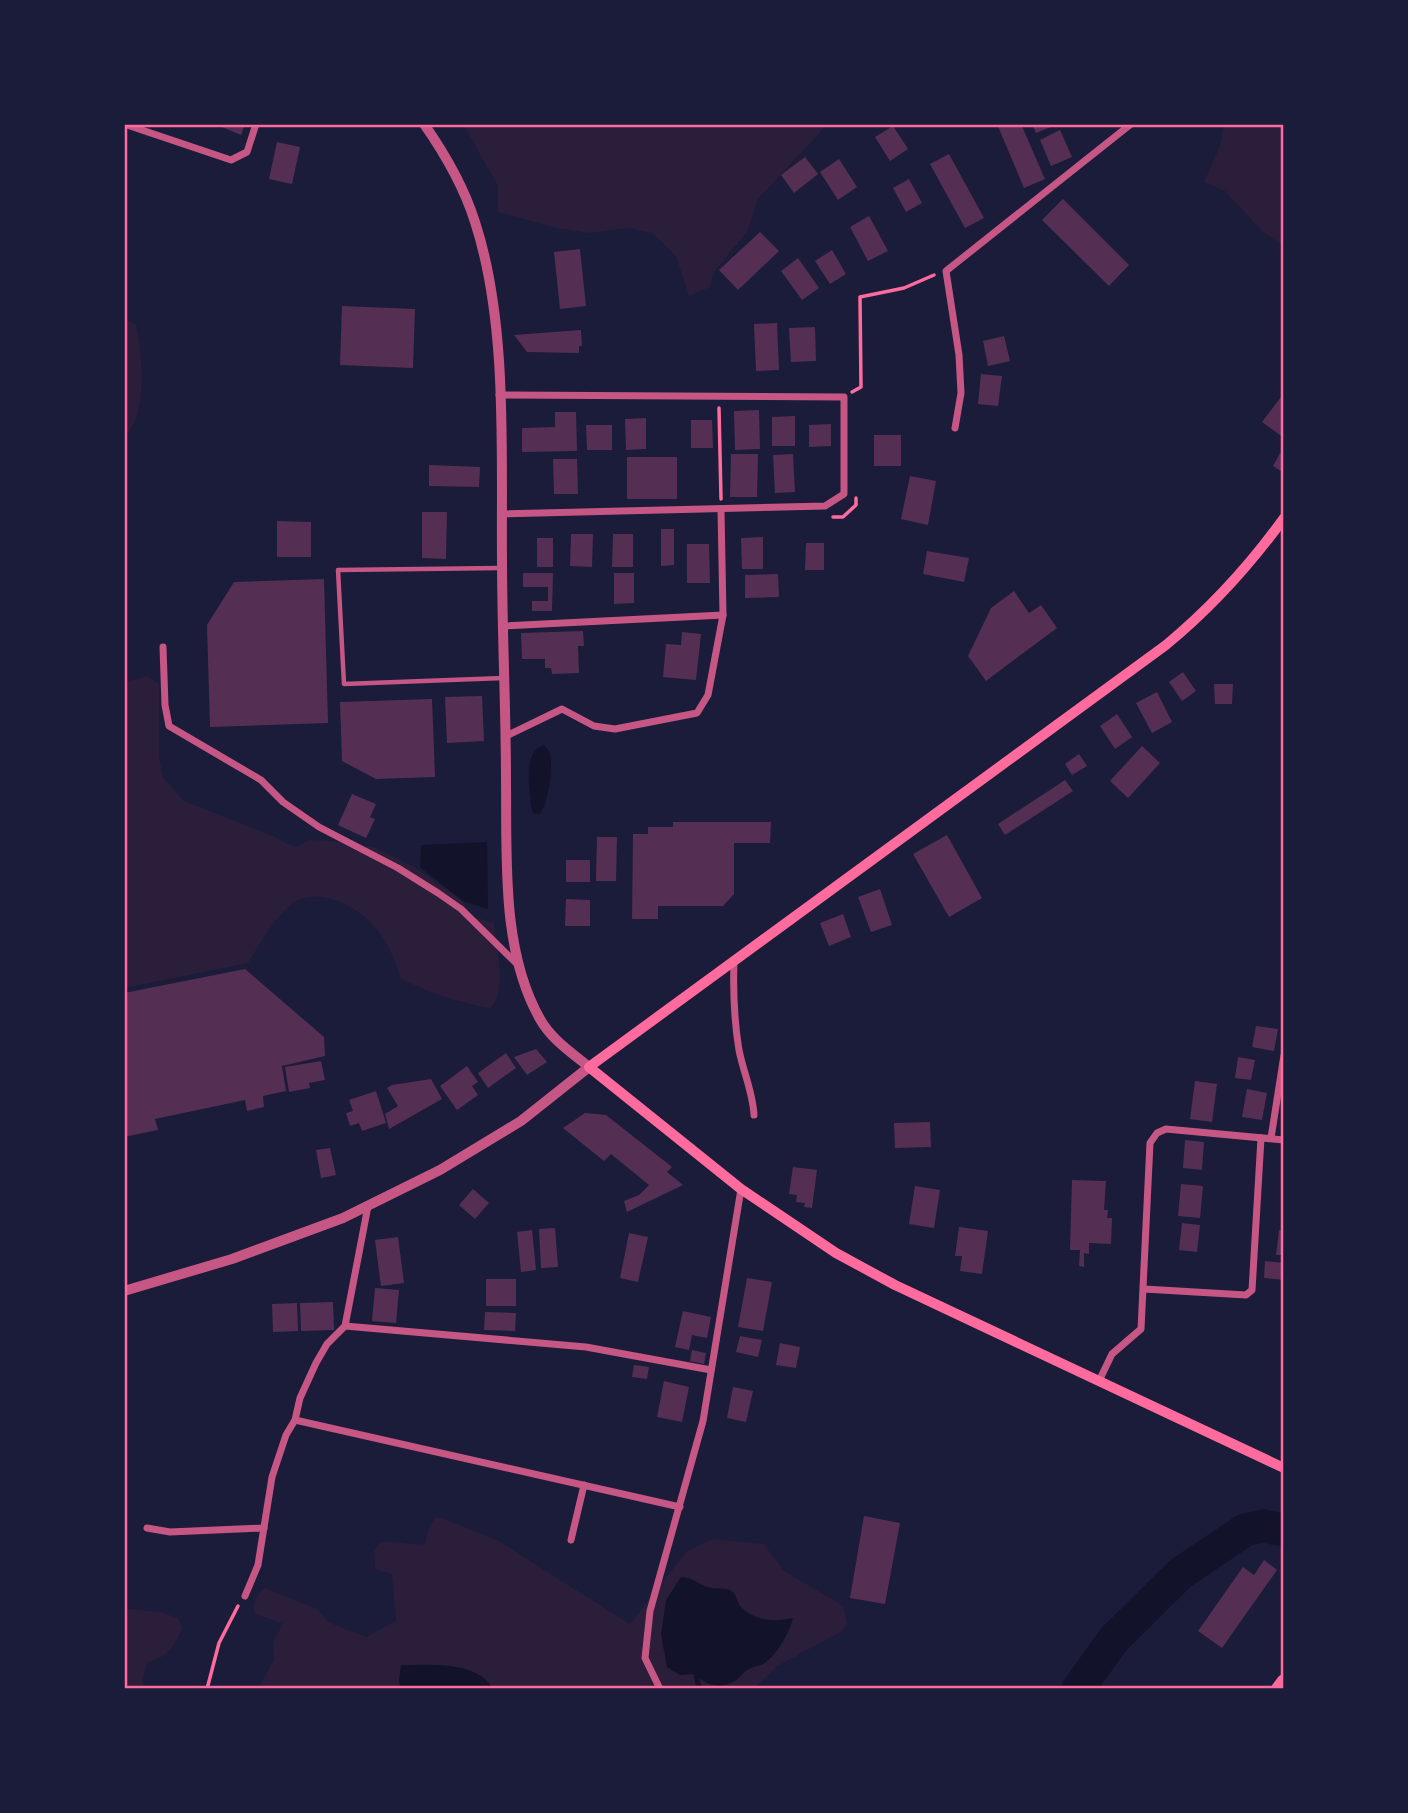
<svg xmlns="http://www.w3.org/2000/svg" width="1408" height="1813" font-family="Signika,sans-serif">
	<rect width="100%" height="100%" fill="#1b1b3a"/>
	<g fill="#2a1e3b">
		<path d="M463 124H828L758 199 747 232 713 273 710 287 689 296 676 256 652 233 627 228 589 233 557 228 498 212V186Z"/>
		<path d="M1224 124H1284V247L1262 231 1225 191 1204 182 1220 146Z"/>
		<path d="M124 318 136 325C142 356 149 413 124 437Z"/>
		<path d="M148 676 159 684V757L163 777 184 801 268 834 295 847 310 840 332 841 374 847 416 868 463 901 470 916 494 923C496 945 508 993 490 1008 459 1003 430 993 401 979 395 961 388 942 375 927 356 905 315 884 289 906 272 922 260 944 248 963L124 988V682Z"/>
		<path d="M435 1518H442L497 1540 630 1624 687 1551 713 1539 764 1544 784 1571 844 1606 847 1625 840 1632 776 1667 754 1689H258L274 1660 273 1641 283 1624 254 1613C253 1602 256 1595 265 1588L317 1609 328 1622 366 1637 396 1621 392 1574 375 1569 374 1551 379 1543C393 1539 409 1546 425 1544L428 1530Z"/>
		<path d="M129 1609 160 1612 178 1618 182 1628C174 1647 168 1657 148 1662L143 1677 144 1689H124V1610Z"/>
	</g>
	<g fill="#12122b">
		<path d="M544 745C546 748 549 750 550 754 553 766 549 806 539 814L533 813 531 806C530 788 522 752 544 745Z"/>
		<path d="M487 842 488 909 463 901 420 867 421 845Z"/>
		<path d="M681 1577C694 1577 699 1586 712 1588 718 1589 728 1587 733 1592 737 1596 737 1603 741 1607 755 1621 775 1622 793 1618 789 1633 777 1656 763 1664 758 1666 752 1667 747 1670 743 1673 739 1678 735 1681 721 1690 705 1685 695 1674L680 1675 667 1667 661 1634 666 1600Z"/>
		<path d="M401 1665C428 1665 471 1661 490 1684V1689H400L399 1680Z"/>
	</g>
	<g fill="none" stroke-linecap="round" stroke-linejoin="round">
		<path stroke="#12122b" stroke-width="5" d="M696 1674 699 1689"/>
		<path stroke="#12122b" stroke-width="33" d="M1078 1689 1114 1639 1181 1573 1245 1530 1263 1526 1284 1530"/>
	</g>
	<g fill="#542f53">
		<path d="M215 124H245L241 135Z"/>
		<path d="M997 124H1021L1045 179 1024 188Z"/>
		<path d="M1032 124H1058L1036 133Z"/>
		<path d="M893 126 908 149 890 161 875 137Z"/>
		<path d="M1060 130 1072 157 1051 166 1040 140Z"/>
		<path d="M277 142 300 147 292 184 269 179Z"/>
		<path d="M949 154 984 218 965 228 930 164Z"/>
		<path d="M805 157 818 174 794 193 781 175Z"/>
		<path d="M839 159 857 187 838 200 820 172Z"/>
		<path d="M909 179 922 203 906 212 893 188Z"/>
		<path d="M1063 199 1129 265 1109 286 1042 220Z"/>
		<path d="M869 216 888 251 868 261 850 227Z"/>
		<path d="M760 232 779 251 738 290 719 270Z"/>
		<path d="M580 249 586 306 560 309 554 252Z"/>
		<path d="M832 250 846 274 830 284 815 261Z"/>
		<path d="M798 258 819 288 802 300 781 271Z"/>
		<path d="M342 306 415 309 413 368 340 365Z"/>
		<path d="M777 323 779 370 756 371 754 324Z"/>
		<path d="M815 327 816 361 791 362 789 328Z"/>
		<path d="M581 330 582 346H579V353L527 352 514 335Z"/>
		<path d="M1004 336 1010 361 988 366 983 341Z"/>
		<path d="M981 374 1002 376 998 406 978 404Z"/>
		<path d="M1284 393V438L1262 422Z"/>
		<path d="M759 410 760 449 735 450 734 411Z"/>
		<path d="M555 412H576L577 451 522 452V428L555 427Z"/>
		<path d="M795 416V446H772V417Z"/>
		<path d="M646 418V449L626 450 625 419Z"/>
		<path d="M691 420H712L713 448H691Z"/>
		<path d="M831 424V446L809 447V425Z"/>
		<path d="M586 425H612V450H587Z"/>
		<rect x="874" y="435" width="27" height="31"/>
		<path d="M1280 453 1284 455V473L1273 466Z"/>
		<path d="M731 454H758L757 497H730Z"/>
		<path d="M793 454 795 492 775 493 773 455Z"/>
		<rect x="627" y="457" width="50" height="42"/>
		<path d="M553 459H577L578 494H554Z"/>
		<path d="M429 465 480 467 479 487 429 486Z"/>
		<path d="M910 476 936 481 928 525 901 519Z"/>
		<path d="M422 512H447L446 559 422 558Z"/>
		<path d="M277 521 311 522V557H277Z"/>
		<path d="M661 529H674V565L661 566Z"/>
		<path d="M571 534H593L592 567 570 566Z"/>
		<path d="M613 534H633V567H612Z"/>
		<path d="M763 537V569H742L741 538Z"/>
		<rect x="537" y="538" width="16" height="29"/>
		<path d="M806 543H824V570H805Z"/>
		<path d="M687 544H709L710 583H687Z"/>
		<path d="M927 551 969 558 964 582 923 574Z"/>
		<path d="M523 573H553L552 611H532V601H548V587H523Z"/>
		<path d="M614 573H634V603L614 604Z"/>
		<path d="M778 574 779 597 745 598V575Z"/>
		<path d="M324 579 328 723 210 727 207 625 234 582Z"/>
		<path d="M1014 591 1029 613 1041 605 1057 628 986 681 968 656 991 608Z"/>
		<path d="M583 631 584 646H578L579 673 552 674 551 668H545V659H522L521 633Z"/>
		<path d="M682 632 701 634 696 680 663 677 666 644 681 645Z"/>
		<path d="M1183 672 1196 691 1182 701 1169 682Z"/>
		<path d="M1214 684H1233L1232 704H1215Z"/>
		<path d="M1157 692 1172 722 1152 733 1136 703Z"/>
		<path d="M482 696 484 741 447 743 445 697Z"/>
		<path d="M432 699 435 777 376 779 342 761 340 702Z"/>
		<path d="M1117 714 1132 737 1115 749 1100 726Z"/>
		<path d="M1142 746 1160 763 1128 798 1110 781Z"/>
		<path d="M1079 754 1087 766 1072 775 1065 764Z"/>
		<path d="M1065 780 1073 791 1005 835 998 824Z"/>
		<path d="M352 794 376 804 370 817 375 819 366 838 338 825Z"/>
		<path d="M673 822H771L770 843H734V894L723 906H658V919H632L633 834H648V827H673Z"/>
		<path d="M947 835 982 898 949 917 913 854Z"/>
		<path d="M597 837H617L616 881H596Z"/>
		<rect x="566" y="860" width="24" height="22"/>
		<path d="M880 889 892 925 871 932 858 897Z"/>
		<path d="M566 899 590 900V926H565Z"/>
		<path d="M843 914 851 937 829 946 820 923Z"/>
		<path d="M245 969 324 1037 325 1056 282 1066 286 1091 263 1096 264 1107 247 1111 245 1100 155 1119 158 1130 124 1137V993Z"/>
		<path d="M1256 1026 1278 1029 1274 1051 1252 1047Z"/>
		<path d="M536 1049 547 1062 527 1075 514 1057Z"/>
		<path d="M506 1053 516 1068 488 1088 478 1073Z"/>
		<path d="M1238 1057 1255 1060 1251 1080 1235 1078Z"/>
		<path d="M321 1061 325 1080 309 1083 310 1088 289 1092 285 1067Z"/>
		<path d="M467 1066 478 1082 472 1086 478 1095 457 1110 440 1086Z"/>
		<path d="M431 1079 442 1099 389 1129 385 1114 398 1106 387 1088 392 1085Z"/>
		<path d="M1195 1081 1217 1084 1212 1122 1190 1119Z"/>
		<path d="M1247 1089 1267 1093 1262 1120 1242 1117Z"/>
		<path d="M376 1091 386 1123 362 1131 359 1123 350 1126 346 1113 353 1111 349 1100Z"/>
		<path d="M585 1113 606 1115 672 1167 667 1172 683 1185 627 1212 624 1201 639 1195 649 1185 611 1154 604 1161 563 1128Z"/>
		<path d="M930 1122 931 1147 895 1148 894 1123Z"/>
		<path d="M1185 1140 1204 1142 1202 1170 1183 1168Z"/>
		<path d="M330 1148 336 1175 321 1178 316 1150Z"/>
		<path d="M793 1167 817 1170 812 1208 804 1207 805 1203 796 1202 797 1195 789 1194Z"/>
		<path d="M1072 1180 1106 1181 1104 1210H1108L1107 1218H1112L1111 1244 1089 1243V1254L1084 1253V1267L1079 1266 1080 1250H1070Z"/>
		<path d="M1181 1184 1203 1186 1200 1218 1178 1216Z"/>
		<path d="M915 1186 940 1190 934 1228 909 1224Z"/>
		<path d="M473 1189 489 1203 475 1219 459 1205Z"/>
		<path d="M1182 1223 1200 1225 1197 1252 1179 1250Z"/>
		<path d="M959 1227 988 1231 982 1274 960 1271 962 1256H955Z"/>
		<path d="M555 1228 558 1267 541 1268 539 1229Z"/>
		<path d="M532 1230 536 1270 521 1272 517 1232Z"/>
		<path d="M1279 1230 1284 1231V1255H1276Z"/>
		<path d="M629 1233 648 1237 638 1282 620 1278Z"/>
		<path d="M398 1237 404 1283 381 1286 375 1240Z"/>
		<path d="M1265 1261 1284 1263V1280L1264 1278Z"/>
		<path d="M747 1278 772 1282 763 1331 738 1327Z"/>
		<rect x="486" y="1279" width="30" height="27"/>
		<path d="M375 1288 399 1290 396 1323 372 1321Z"/>
		<path d="M333 1302 334 1330 301 1331 300 1303Z"/>
		<path d="M297 1303 298 1331 273 1332 272 1304Z"/>
		<path d="M683 1311 711 1317 707 1338 692 1335 689 1350 675 1347Z"/>
		<path d="M485 1312 516 1313 515 1331 484 1330Z"/>
		<path d="M740 1336 762 1340 758 1357 736 1352Z"/>
		<path d="M780 1343 800 1347 796 1368 776 1365Z"/>
		<path d="M692 1350 706 1353 704 1364 690 1361Z"/>
		<path d="M634 1365 649 1367 647 1379 632 1377Z"/>
		<path d="M664 1381 689 1387 682 1422 657 1417Z"/>
		<path d="M733 1387 753 1391 746 1422 727 1418Z"/>
		<path d="M864 1516 900 1523 885 1604 850 1598Z"/>
		<path d="M1264 1560 1277 1570 1222 1648 1198 1631 1243 1567 1254 1575Z"/>
	</g>
	<g fill="none" stroke-linecap="round" stroke-linejoin="round">
		<g stroke="#ff6b9d" stroke-width="3.5">
			<path d="M852 392 861 387 860 297 904 288 934 275"/>
			<path d="M719 408 721 499"/>
			<path d="M833 517H843L856 505V498"/>
			<path d="M207 1689 219 1643 238 1606"/>
		</g>
		<path stroke="#c65784" stroke-width="4.5" d="M501 568 338 570 344 684 503 678"/>
		<g stroke="#c65784" stroke-width="7">
			<path d="M124 124 231 160 247 152 256 124"/>
			<path d="M499 395 844 397V494L825 506 501 514"/>
			<path d="M955 428 961 393 959 355 946 271 1131 124"/>
			<path d="M503 626 723 615"/>
			<path d="M163 647 165 705 169 726 261 780 283 802 319 827 398 868 438 893 461 909 519 966"/>
			<path d="M506 736 562 709 594 726 615 729 697 713 708 695 723 615 721 510"/>
			<path d="M734 961C733 991 734 1020 739 1050 743 1071 753 1093 754 1115"/>
			<path d="M1271 1138 1284 1055"/>
			<path d="M1144 1289 1246 1295 1252 1290 1261 1138"/>
			<path d="M345 1326 586 1347 711 1370"/>
			<path d="M1099 1381 1112 1354 1141 1329 1150 1143 1157 1133 1166 1129 1284 1140"/>
			<path d="M295 1420 680 1507"/>
			<path d="M147 1528 170 1532 264 1528"/>
			<path d="M571 1540 584 1485"/>
			<path d="M245 1596 258 1565 272 1477 286 1435 295 1420 300 1398 316 1363 327 1344 345 1326 368 1206"/>
			<path d="M660 1689 645 1658 650 1611 703 1421 741 1189"/>
		</g>
		<path stroke="#c65784" stroke-width="10" d="M124 1291 232 1259 343 1218 440 1170 521 1121 589 1067C572 1053 551 1039 540 1019 501 951 507 857 506 781 506 707 502 633 502 558 501 452 508 323 475 222 464 187 445 154 424 124"/>
		<path stroke="#ff6b9d" stroke-width="10" d="M1284 518C1250 565 1211 608 1166 645L589 1067 741 1189 836 1253 895 1285 1284 1468"/>
		<path stroke="#ff6b9d" stroke-width="14" d="M1278 1689 1284 1681"/>
	</g>
	<rect width="1408" height="1813" fill="none" stroke="#1b1b3a" stroke-width="252"/>
	<rect x="126" y="126" width="1156" height="1561" fill="none" stroke="#ff6b9d" stroke-width="2.5"/>
</svg>
